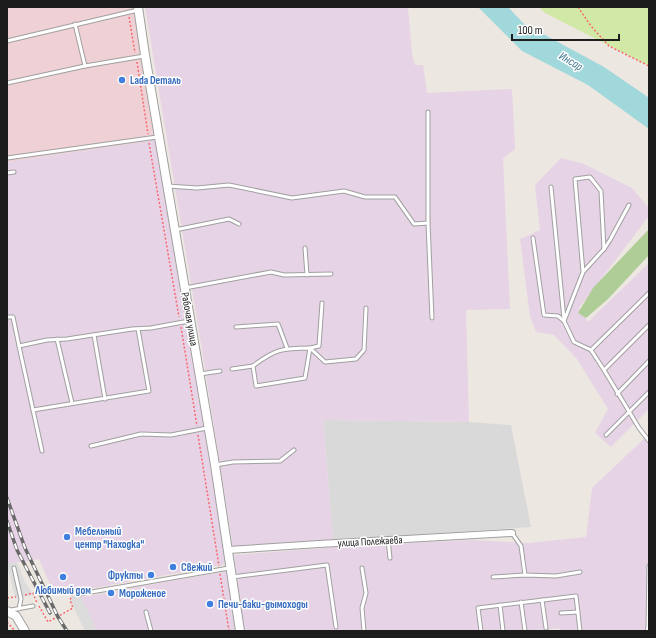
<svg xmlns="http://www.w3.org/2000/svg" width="656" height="638" font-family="'Sofia Sans Condensed',sans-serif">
	<rect width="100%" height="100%" fill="#ede7e1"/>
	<path fill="#dad9d9" d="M323 420 469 422 511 425 531 527 333 540Z"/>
	<path fill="#efd0d4" d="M7 7H133L156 140 7 162Z"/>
	<g fill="#e7d3e6">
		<path d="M145 7H408L412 54 415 65H423L427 93 512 89 515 149 503 158 510 309 466 310 469 422 323 420 333 540 233 547 201 344Z"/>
		<path d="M156 140 227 564 67 593 53 591 39 559 7 564V162Z"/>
		<path d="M561 158 584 164 632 188 649 208V216L579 308 588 322 649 263V409L611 447 595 433 608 409 577 359 554 335 536 332 530 316 520 239 540 230 535 185Z"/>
		<path d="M649 434V631H560L559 628 538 631H244L234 555 362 545 472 540 529 543 586 537 592 488Z"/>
		<path d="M227 571 235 631H93L77 598Z"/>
	</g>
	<path fill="#d2e8a6" d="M539 7H649V66L545 13Z"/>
	<path fill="#afcd96" d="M649 229V255L608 299 586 318 578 313 593 288Z"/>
	<g fill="#dcdcdc">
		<path d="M17 562 24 580 33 595 15 598 7 564Z"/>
		<path d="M80 594 97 631H85L70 600 72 595Z"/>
	</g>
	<path fill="#a1d8db" d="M478 7H508L523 23 604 67 645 95 649 98V129L588 85 522 51Z"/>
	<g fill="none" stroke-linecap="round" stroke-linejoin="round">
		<defs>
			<g id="service">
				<path d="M75 24 85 66"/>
				<path d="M7 41 138 10"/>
				<path d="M7 83 85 66 144 56"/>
				<path d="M428 112V223L432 318"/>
				<path d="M7 158 157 137"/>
				<path d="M7 173 14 172"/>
				<path d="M168 186 197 188 229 185 292 198 344 191 365 197H395L414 224 428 223"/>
				<path d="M551 187 564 319"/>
				<path d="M175 230 229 219 239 224"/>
				<path d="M533 238 544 315 558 316 564 321 574 342 591 350 604 370 639 428 649 441"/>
				<path d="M305 248 307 275"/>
				<path d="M604 249 610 240 629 205"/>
				<path d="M185 288 271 272 284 275 331 274"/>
				<path d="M7 317H13L19 346 47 340 67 339 132 329 151 328 189 321"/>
				<path d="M564 321 583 272 575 179 590 177 601 191 604 249 583 272"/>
				<path d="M236 327 278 324 287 348"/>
				<path d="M94 335 105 399"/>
				<path d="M57 339 72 403"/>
				<path d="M19 346 42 451"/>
				<path d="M591 350 649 293"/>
				<path d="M253 366C275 349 283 348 310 348L325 362 356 359 364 350 366 308"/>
				<path d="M232 369 253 366 256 386 305 378 310 348 319 346 322 303"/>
				<path d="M604 370 649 325"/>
				<path d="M200 374 220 371"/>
				<path d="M617 394 649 361"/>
				<path d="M33 410 149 391 138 329"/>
				<path d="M606 435 649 392"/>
				<path d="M91 446 141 434 171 435 207 428"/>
				<path d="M215 465 233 462 280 461 294 450"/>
				<path d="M512 533 521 546 525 575"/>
				<path d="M388 540 390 558"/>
				<path d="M14 568 21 599 19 609"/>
				<path d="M362 568 366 593 362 608 364 631"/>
				<path d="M232 577 327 565 336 627"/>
				<path d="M493 577 525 575 556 576 580 572"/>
				<path d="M80 594 229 568"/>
				<path d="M542 600 546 628"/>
				<path d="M521 602 525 631"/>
				<path d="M500 605 503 631"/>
				<path d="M11 610 33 606"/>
				<path d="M146 612 151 631"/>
				<path d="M561 613 578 612"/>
				<path d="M481 631 478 608 576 596 580 631"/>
				<path d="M647 631 648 627 649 566"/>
			</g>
			<path id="minor" d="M228 550 319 544 512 533"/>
			<g id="tertiary">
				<path d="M138 7 145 55 215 465 240 631"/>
				<path d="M7 611 16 616 25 631"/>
			</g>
		</defs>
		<use href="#service" stroke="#a0a0a0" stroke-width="5"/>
		<use href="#minor" stroke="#a0a0a0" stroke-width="8"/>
		<use href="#tertiary" stroke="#a0a0a0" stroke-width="10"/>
		<g stroke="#f9676f" stroke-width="1.5" stroke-dasharray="2 2" stroke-linecap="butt">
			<path d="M578 7 591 26 609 46 649 66"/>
			<path d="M129 17 135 53"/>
			<path d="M137 62 148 134"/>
			<path d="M149 143 179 317"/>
			<path d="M181 327 197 426"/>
			<path d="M198 435 219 566"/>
			<path d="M220 574 229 631"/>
			<path d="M25 595 33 593 37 603"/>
			<path d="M7 598 16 597"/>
			<path d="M39 606 48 622 73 608 70 600 72 595H76"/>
			<path d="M7 622 15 631"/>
		</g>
		<use href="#service" stroke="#fff" stroke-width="3"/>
		<use href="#minor" stroke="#fff" stroke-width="6"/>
		<use href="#tertiary" stroke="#fff" stroke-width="8"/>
		<defs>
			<g id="rail">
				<path d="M7 498 25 548 58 617 67 631"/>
				<path d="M7 521 17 550 50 613"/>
			</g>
		</defs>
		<use href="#rail" stroke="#6a6a6a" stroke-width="3.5"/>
		<use href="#rail" stroke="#fff" stroke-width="2" stroke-dasharray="6" stroke-linecap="butt"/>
	</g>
	<g fill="#3f7fe0" stroke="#fff" stroke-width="1.5">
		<circle cx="122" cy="80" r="4"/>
		<circle cx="67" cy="537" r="4"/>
		<circle cx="173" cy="567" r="4"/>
		<circle cx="151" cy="575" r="4"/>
		<circle cx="63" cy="577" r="4"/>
		<circle cx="111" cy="593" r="4"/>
		<circle cx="210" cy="604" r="4"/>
	</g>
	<g text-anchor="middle" stroke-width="3" stroke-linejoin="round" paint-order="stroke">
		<g font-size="11" font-weight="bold" fill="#366cbe" stroke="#fff" text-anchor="start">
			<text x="130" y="84">Lada Dеталь</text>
			<text x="75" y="535">Мебельный<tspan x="75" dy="13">центр "Находка"</tspan></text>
			<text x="181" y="571">Свежий</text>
			<text x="143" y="579" text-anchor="end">Фрукты</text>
			<text x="63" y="594" text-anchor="middle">Любимый дом</text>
			<text x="119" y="597">Мороженое</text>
			<text x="218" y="608">Печи-баки-дымоходы</text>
		</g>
		<g font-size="11" fill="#1c1c1c" stroke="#fff">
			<text transform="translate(190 319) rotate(80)" y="4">Рабочая улица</text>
			<text transform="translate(370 541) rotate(-3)" y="4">улица Полежаева</text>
		</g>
		<g font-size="12" font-style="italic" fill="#417893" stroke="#fff">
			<text transform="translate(571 61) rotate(31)" y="4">Инсар</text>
		</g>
	</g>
	<rect width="656" height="638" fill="none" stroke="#1c1c1c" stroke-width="16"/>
	<path d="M512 34v6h107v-6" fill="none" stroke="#1c1c1c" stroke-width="2"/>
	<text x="518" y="34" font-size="12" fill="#1c1c1c" stroke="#ffffff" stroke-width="3" paint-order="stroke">100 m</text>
</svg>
